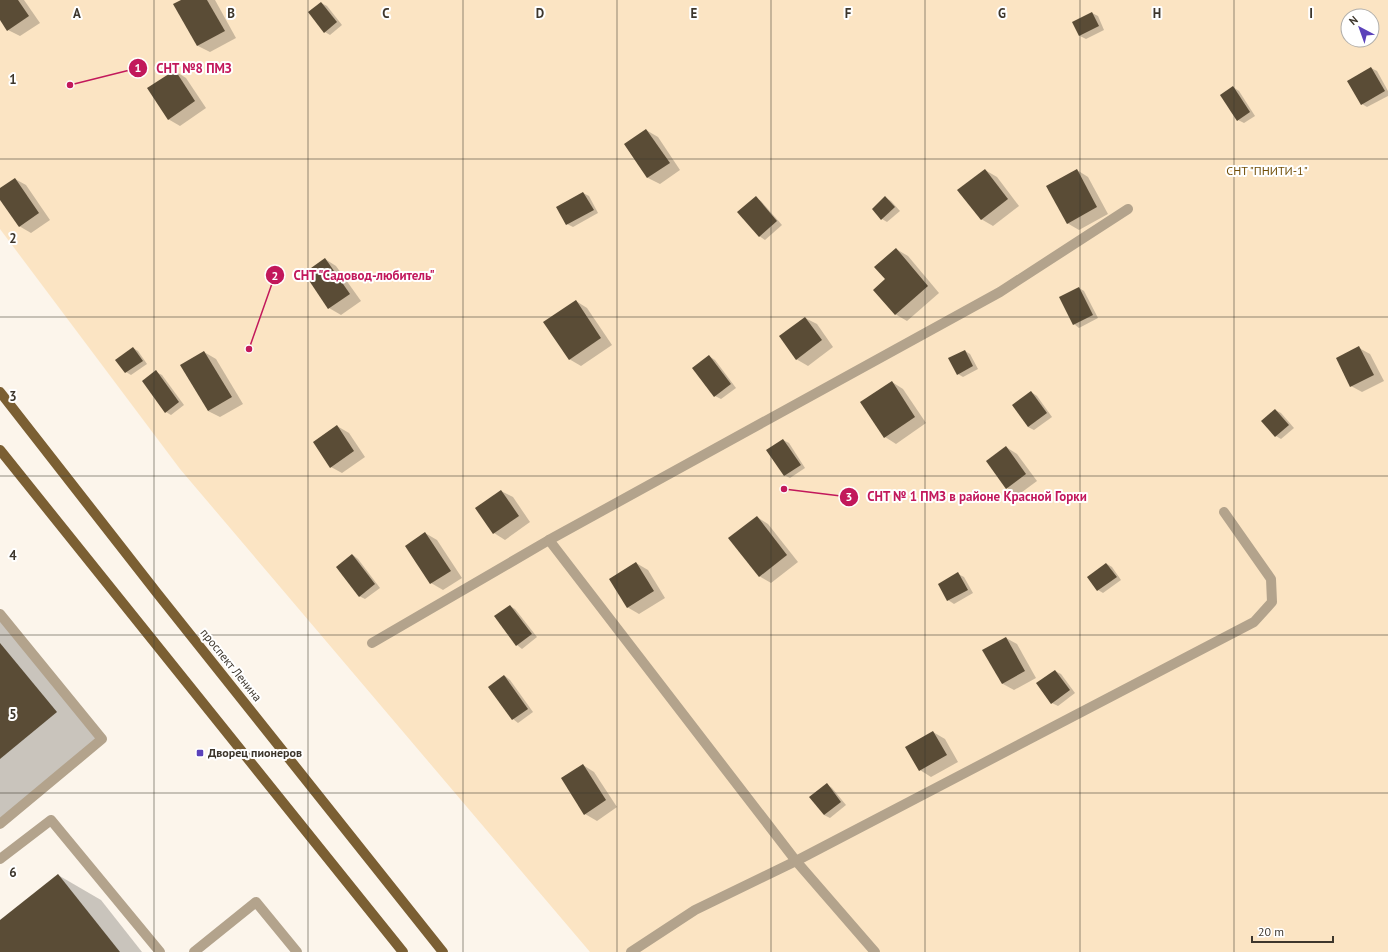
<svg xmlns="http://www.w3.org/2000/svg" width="1388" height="952" font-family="'PT Sans',sans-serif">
	<rect width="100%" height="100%" fill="#fcf5eb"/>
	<path fill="#fbe4c3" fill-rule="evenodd" d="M0 0H1388V952H590L180 469 0 229ZM1348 16H1372V40H1348Z"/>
	<g fill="#0003">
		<path d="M0 0H24L40 23 20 36 8 30 0 18Z"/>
		<path d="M183 0H215L236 38 210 52 198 46 175 5Z"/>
		<path d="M321 3 327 6 342 25 330 35 325 32Z"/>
		<path d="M1092 13 1098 16 1104 30 1086 39 1080 36 1074 23Z"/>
		<path d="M1371 68 1377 71 1388 91V96L1367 107 1362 104Z"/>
		<path d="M175 71 186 78 206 108 180 126 168 119Z"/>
		<path d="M1233 87 1239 91 1255 116 1244 123 1238 120Z"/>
		<path d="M646 130 658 137 680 170 660 184 648 178 625 145Z"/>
		<path d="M985 170 997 177 1019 206 993 226 981 219Z"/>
		<path d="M1077 170 1088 177 1108 214 1079 230 1067 223Z"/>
		<path d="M15 179 26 185 50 220 31 233 19 226 0 198V189Z"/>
		<path d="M583 193 589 196 598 213 573 227 567 224Z"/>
		<path d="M756 198 761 201 782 225 765 240 759 236Z"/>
		<path d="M886 198 891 201 900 211 887 222 882 219Z"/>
		<path d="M896 249 908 256 939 293 907 321 895 314 886 280Z"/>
		<path d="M325 259 336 266 361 301 341 315 329 308Z"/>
		<path d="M1079 288 1084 291 1098 318 1079 328 1074 324Z"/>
		<path d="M576 301 587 308 612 345 581 366 569 359Z"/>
		<path d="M805 318 817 324 833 347 808 366 796 359Z"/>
		<path d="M133 348 138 351 147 364 131 375 126 372Z"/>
		<path d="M1359 348 1370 354 1384 381 1362 392 1351 386Z"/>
		<path d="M965 351 970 354 978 369 963 377 958 374Z"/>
		<path d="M204 352 216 359 243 404 220 417 208 411Z"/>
		<path d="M709 356 715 360 736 388 721 399 715 396Z"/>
		<path d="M156 372 162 375 184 405 171 415 166 412Z"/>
		<path d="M892 382 903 389 926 423 896 444 885 437Z"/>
		<path d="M1031 392 1037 396 1052 417 1034 430 1028 427Z"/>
		<path d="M1275 410 1281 413 1294 428 1281 439 1276 436Z"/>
		<path d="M337 426 349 433 365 457 342 473 331 467Z"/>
		<path d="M783 440 789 443 805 468 790 478 784 475Z"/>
		<path d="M1006 447 1017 454 1037 481 1018 495 1007 488Z"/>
		<path d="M501 491 513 497 530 522 505 540 494 533Z"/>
		<path d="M757 517 768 524 798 562 771 583 759 576Z"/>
		<path d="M425 533 437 540 462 578 443 590 431 583Z"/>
		<path d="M353 555 358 559 380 588 365 599 359 596Z"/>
		<path d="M636 563 648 570 665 598 639 614 627 607Z"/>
		<path d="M1107 564 1112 567 1121 580 1103 593 1098 590Z"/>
		<path d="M958 574 964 577 973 593 954 604 948 600Z"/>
		<path d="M510 606 515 609 537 637 522 649 517 645Z"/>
		<path d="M0 617 99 737 0 819Z"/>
		<path d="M1006 638 1017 644 1036 678 1014 690 1003 684 984 650Z"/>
		<path d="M1055 671 1061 674 1075 693 1058 706 1052 703Z"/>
		<path d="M505 676 510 680 533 712 518 723 513 719 490 687Z"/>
		<path d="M933 732 945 739 958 762 931 777 920 770Z"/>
		<path d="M583 765 594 772 617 807 597 821 585 814Z"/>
		<path d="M827 784 832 788 846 805 830 818 824 815Z"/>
		<path d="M58 875 101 900 142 952H0V921Z"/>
	</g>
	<g fill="#5a4c36">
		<path d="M0 0H18L29 16 7 31 0 20Z"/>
		<path d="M181 0H207L225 31 197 46 173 4Z"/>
		<path d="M321 2 337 22 324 33 308 12Z"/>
		<path d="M1092 12 1099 26 1079 36 1072 22Z"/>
		<path d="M1371 67 1385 91 1361 105 1347 81Z"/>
		<path d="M175 70 195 101 168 120 147 88Z"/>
		<path d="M1233 86 1250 112 1237 121 1220 95Z"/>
		<path d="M646 129 670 163 647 178 624 144Z"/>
		<path d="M985 169 1008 199 981 220 957 190Z"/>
		<path d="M1077 169 1097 207 1067 224 1046 186Z"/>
		<path d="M15 178 39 213 19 227 0 200V188Z"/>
		<path d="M583 192 594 210 566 225 556 207Z"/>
		<path d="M756 196 777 221 759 237 737 212Z"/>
		<path d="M885 196 895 207 881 220 872 209Z"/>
		<path d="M896 248 928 286 895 315 873 290 885 279 874 267Z"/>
		<path d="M325 258 350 294 328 309 304 273Z"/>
		<path d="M1079 287 1093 315 1073 325 1059 297Z"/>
		<path d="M576 300 601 338 569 360 543 322Z"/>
		<path d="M805 317 822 340 796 360 779 336Z"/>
		<path d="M1359 346 1374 375 1350 387 1336 358Z"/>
		<path d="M133 347 143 361 125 373 115 360Z"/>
		<path d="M965 350 973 366 957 375 948 358Z"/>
		<path d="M204 351 232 397 208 411 180 365Z"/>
		<path d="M709 355 731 384 714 397 692 368Z"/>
		<path d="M156 370 179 402 165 413 142 381Z"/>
		<path d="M892 381 915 417 884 438 860 402Z"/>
		<path d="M1031 391 1047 413 1028 427 1012 405Z"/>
		<path d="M1275 409 1289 425 1275 437 1261 421Z"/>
		<path d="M337 425 354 451 330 468 313 442Z"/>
		<path d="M783 439 801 465 784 476 766 450Z"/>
		<path d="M1006 446 1026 474 1006 489 986 461Z"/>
		<path d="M501 490 519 516 493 534 475 508Z"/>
		<path d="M757 516 787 555 759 577 728 538Z"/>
		<path d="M425 532 451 571 430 584 405 546Z"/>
		<path d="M352 554 375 584 359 597 336 567Z"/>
		<path d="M636 562 654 591 627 608 609 579Z"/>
		<path d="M1106 563 1117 577 1097 591 1087 577Z"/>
		<path d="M958 572 968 590 947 601 938 584Z"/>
		<path d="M510 605 532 634 516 646 494 616Z"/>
		<path d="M1006 637 1025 671 1002 684 982 650Z"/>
		<path d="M0 643 57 712 0 759Z"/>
		<path d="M1055 670 1070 690 1051 704 1036 683Z"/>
		<path d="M504 675 528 709 512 720 488 687Z"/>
		<path d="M933 731 947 755 919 771 905 747Z"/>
		<path d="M583 764 606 800 584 815 561 778Z"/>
		<path d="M827 783 841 802 824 815 809 797Z"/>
		<path d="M58 874 120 952H0V920Z"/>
	</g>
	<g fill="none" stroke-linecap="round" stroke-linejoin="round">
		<g stroke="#b3a38c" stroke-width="10">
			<path d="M0 614 102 739 0 824"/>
			<path d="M372 643 549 540"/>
			<path d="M0 859 51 820 160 952"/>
			<path d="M194 952 256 902 297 952"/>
			<path d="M631 952 695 910 796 861 1254 622 1272 602 1271 579 1224 512"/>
			<path d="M875 952 796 861 549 540 1000 292 1128 209"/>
		</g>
		<g stroke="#7b5f33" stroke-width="10">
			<path d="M0 392 157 593 443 952"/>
			<path d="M0 450 403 952"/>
		</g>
	</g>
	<path fill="none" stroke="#3d362c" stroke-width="1" stroke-opacity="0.55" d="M154 0V952M308 0V952M463 0V952M617 0V952M771 0V952M925 0V952M1080 0V952M1234 0V952M0 159H1388M0 317H1388M0 476H1388M0 635H1388M0 793H1388"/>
	<rect fill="#5b42ba" stroke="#fff" stroke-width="1.5" x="196" y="749" width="8" height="8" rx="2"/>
	<g text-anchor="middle" stroke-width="4" stroke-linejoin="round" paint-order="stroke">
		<g font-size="12" fill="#704d06" stroke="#fff">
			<text x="1267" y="175">СНТ "ПНИТИ-1"</text>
		</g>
		<g font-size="12" fill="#3d362c" stroke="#fff">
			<text transform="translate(231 665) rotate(51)" y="4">проспект Ленина</text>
		</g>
		<g font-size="12" font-weight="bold" fill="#3d362c" stroke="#fff" text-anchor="start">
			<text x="208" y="757">Дворец пионеров</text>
		</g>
	</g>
	<g font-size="13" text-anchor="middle" font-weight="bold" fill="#3d362c" stroke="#fff" stroke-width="4" stroke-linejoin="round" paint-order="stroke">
		<text x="77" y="18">A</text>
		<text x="231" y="18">B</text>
		<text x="386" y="18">C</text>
		<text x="540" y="18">D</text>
		<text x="694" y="18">E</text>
		<text x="848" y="18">F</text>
		<text x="1002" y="18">G</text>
		<text x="1157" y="18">H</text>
		<text x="1311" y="18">I</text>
		<text x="13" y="84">1</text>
		<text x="13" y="243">2</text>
		<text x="13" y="401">3</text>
		<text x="13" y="560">4</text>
		<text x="13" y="719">5</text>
		<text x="13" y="877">6</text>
	</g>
	<path fill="none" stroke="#c2185b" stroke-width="1.5" d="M70 85L138 68M249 349L275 275M784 489L849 497"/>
	<g fill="#c2185b" stroke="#fff" stroke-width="1.5">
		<circle cx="70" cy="85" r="4"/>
		<circle cx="249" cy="349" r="4"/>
		<circle cx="784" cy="489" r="4"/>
		<circle cx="138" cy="68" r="10"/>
		<circle cx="275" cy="275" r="10"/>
		<circle cx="849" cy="497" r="10"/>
	</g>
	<g font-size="12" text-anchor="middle" font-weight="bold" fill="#fff">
		<text x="138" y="72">1</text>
		<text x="275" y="280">2</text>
		<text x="849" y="501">3</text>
	</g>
	<g font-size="13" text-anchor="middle" font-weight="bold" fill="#c2185b" stroke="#fff" stroke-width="4" stroke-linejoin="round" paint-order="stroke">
		<text x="194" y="73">СНТ №8 ПМЗ</text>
		<text x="364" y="280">СНТ "Садовод-любитель"</text>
		<text x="977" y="501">СНТ № 1 ПМЗ в районе Красной Горки</text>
	</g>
	<g transform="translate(1360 28) rotate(319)"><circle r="19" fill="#ffffff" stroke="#b1afab"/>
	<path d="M0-3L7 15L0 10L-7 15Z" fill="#5b42ba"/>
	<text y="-6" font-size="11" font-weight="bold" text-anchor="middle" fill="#3d362c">N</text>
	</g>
	<path d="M1252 936v6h81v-6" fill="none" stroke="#3d362c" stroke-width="2"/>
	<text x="1258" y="936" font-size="12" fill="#3d362c" stroke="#ffffff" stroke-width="3" paint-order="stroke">20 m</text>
</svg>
